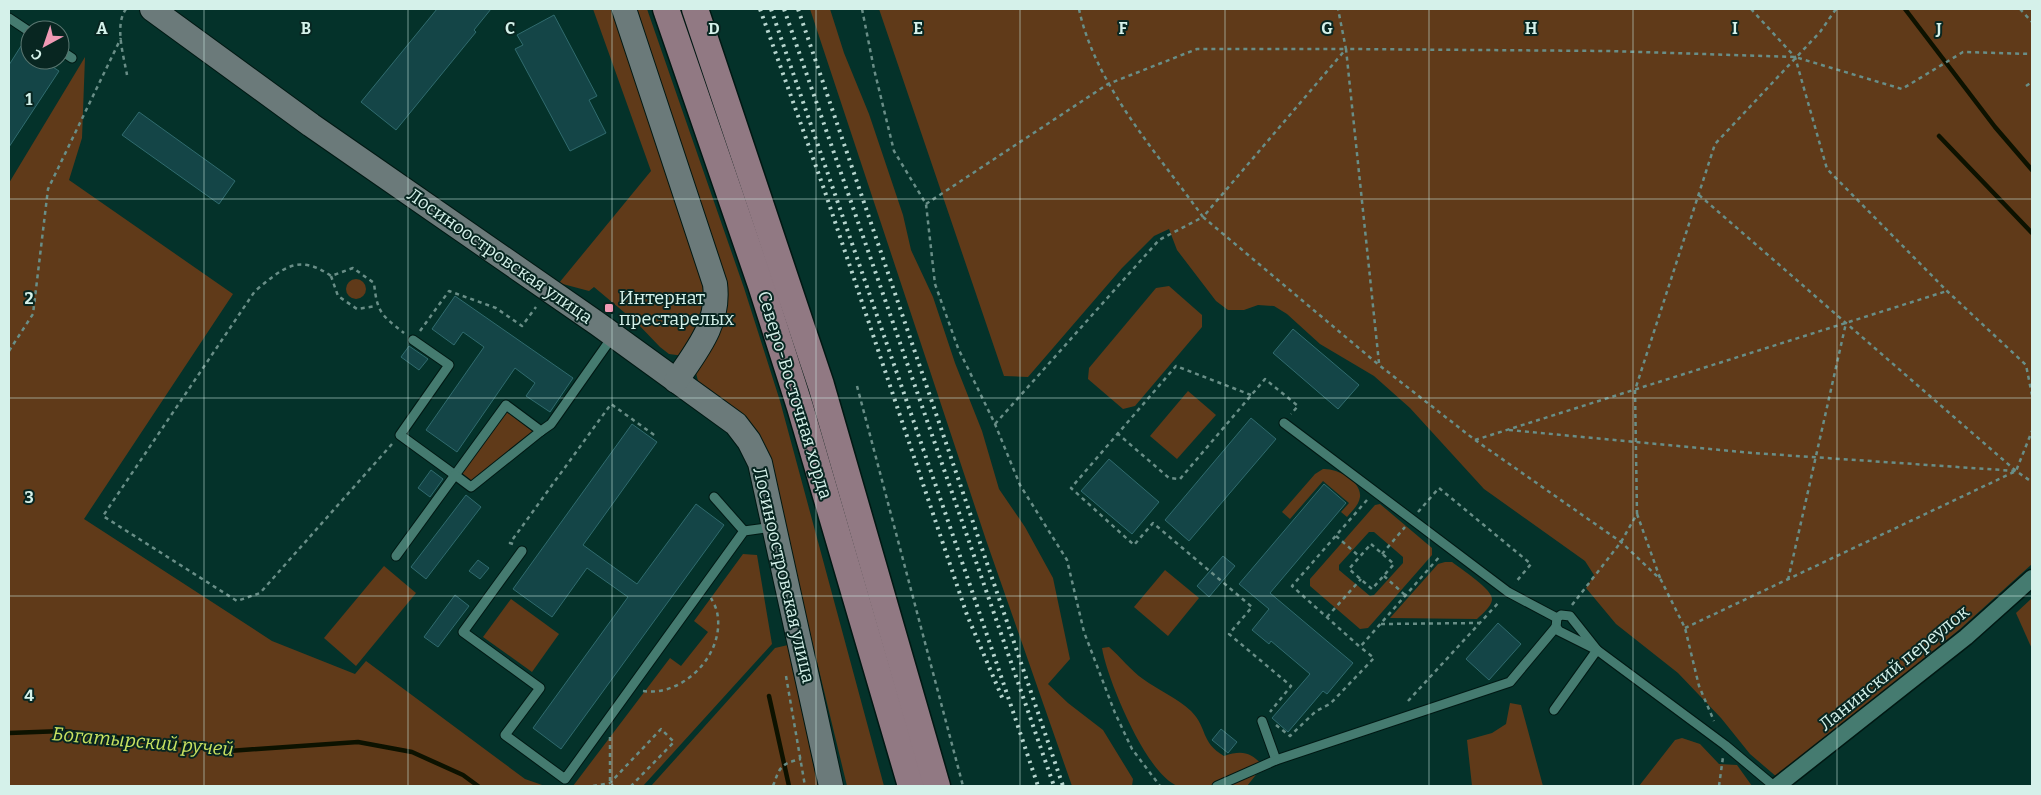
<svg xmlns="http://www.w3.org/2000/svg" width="2041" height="795" font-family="Bitter,serif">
	<rect width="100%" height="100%" fill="#04322a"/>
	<g fill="#603a19" fill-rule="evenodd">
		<path d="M593 9H621L712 297 684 356 669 354 660 347 637 323 594 287 589 291 559 283 651 171Z"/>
		<path d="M629 9H647L744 288 780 401 884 786H847L769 463 698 381 695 369 716 325Z"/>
		<path d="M810 9H830L844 53 869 114 903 215 911 250 933 297 955 363 982 431 999 489 1025 527 1053 578 1070 659 1048 684 1068 703 1103 730 1133 779 1132 786H1072L986 540Z"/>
		<path d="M879 9H2032V564L1960 629 1778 778 1750 754 1721 718 1678 673 1616 624 1586 588 1594 575 1585 561 1484 489 1410 408 1374 376 1320 344 1287 314 1274 306 1258 305 1244 310H1228L1216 301 1177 250 1169 229 1154 236 1122 268 1028 377 1004 376Z"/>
		<path d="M85 57 82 138 69 180 233 294 84 519 272 641 355 674 366 661 525 779 545 786H9V183Z"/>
		<circle cx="356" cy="289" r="10"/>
		<path d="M1169 286 1202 315V327L1135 406 1123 409 1088 379 1089 368 1156 288Z"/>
		<path d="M1188 391 1216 415 1177 459 1150 436Z"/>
		<path d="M507 412 533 431 472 481 462 473Z"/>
		<path d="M1323 469C1337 468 1362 481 1360 497 1359 505 1352 511 1347 517L1341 512 1349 503 1323 481 1290 519 1282 512 1315 474Z"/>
		<path d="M1380 504 1432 548V555L1368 628 1360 629 1310 586V579L1375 505ZM1369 532H1374L1403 557V563L1374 595 1370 596 1339 570V565Z"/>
		<path d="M743 554 757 555 772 644 643 786H573L670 658 681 666 708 632 694 621Z"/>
		<path d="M1445 562H1452C1461 569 1494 590 1492 600 1491 607 1482 614 1477 619L1390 618 1438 564Z"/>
		<path d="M384 566 416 593 356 666 324 638Z"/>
		<path d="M1165 570 1199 598 1168 636 1134 607Z"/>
		<path d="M2032 598V649L2016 613Z"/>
		<path d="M511 599 559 634 532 672 483 637Z"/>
		<path d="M788 645 818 786H651L775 648Z"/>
		<path d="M1109 647C1121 657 1130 670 1143 679 1158 690 1177 698 1191 711 1208 728 1200 742 1224 756 1242 750 1251 752 1263 766L1247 786C1234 786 1187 789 1178 786 1147 776 1107 679 1102 648Z"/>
		<path d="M1510 703 1521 705 1543 786H1472L1467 740 1492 733 1506 724Z"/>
		<path d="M1682 738 1700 744 1719 764 1737 765 1752 786H1639L1675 740Z"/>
	</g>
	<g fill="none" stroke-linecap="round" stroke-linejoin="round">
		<g stroke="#0d1200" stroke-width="4.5">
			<path d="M1905 9 1995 127 2032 170"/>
			<path d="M1939 136 2032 233"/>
			<path d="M769 696 789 786"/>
			<path d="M9 733 63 731 229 751 358 742 412 752 463 775 478 786"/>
		</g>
	</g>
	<g fill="#144547" stroke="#306b6e">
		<path d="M437 9H491L474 30 476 32 396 130 361 102Z"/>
		<path d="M554 15 597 96 589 100 606 133 570 151 515 49 523 45 517 35Z"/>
		<path d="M21 46 30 52V60H42L59 71 9 147V65Z"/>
		<path d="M139 112 235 181 219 204 122 135Z"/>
		<path d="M455 296 573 378 550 412 526 396 535 383 515 368 457 452 426 430 484 347 463 332 454 345 432 329Z"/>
		<path d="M1293 329 1359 385 1338 409 1273 353Z"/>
		<path d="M409 346 428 359 419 370 401 357Z"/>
		<path d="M1251 418 1276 439 1189 541 1165 520Z"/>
		<path d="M632 424 657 442 583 545 637 584 696 504 724 525 561 749 533 728 628 597 587 568 552 617 513 589Z"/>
		<path d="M1109 459 1159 502 1132 534 1081 491Z"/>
		<path d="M431 470 443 479 430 497 418 488Z"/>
		<path d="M1324 484 1346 503 1270 593 1353 663 1327 694 1323 691 1288 732 1272 718 1310 674 1271 641 1269 644 1252 630 1269 609 1239 584Z"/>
		<path d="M466 495 481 507 426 579 411 567Z"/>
		<path d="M1223 556 1235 566 1209 597 1197 586Z"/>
		<path d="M478 560 489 568 480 579 469 571Z"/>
		<path d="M455 595 469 606 438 647 424 637Z"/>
		<path d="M1498 623 1521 644 1489 680 1466 659Z"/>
		<path d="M1221 729 1237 742 1228 753 1212 740Z"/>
	</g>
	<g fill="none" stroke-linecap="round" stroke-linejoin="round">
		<defs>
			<g id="lane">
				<path d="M9 18 30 32"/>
				<path d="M60 50 72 58"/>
				<path d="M413 340 449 365 400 435 455 475 506 405 541 431 551 424 613 336"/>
				<path d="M1284 423 1508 592 1557 618"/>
				<path d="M714 497 744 531"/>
				<path d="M522 551 463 632 540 688 505 735 565 779 744 531 773 527"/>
				<path d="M396 556 455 475 471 487 541 431"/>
				<path d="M1597 650 1570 616 1561 615 1557 618 1556 627 1559 631 1597 650 1725 745 1774 786"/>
				<path d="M1554 710 1597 650"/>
				<path d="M1262 721 1276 760 1510 682 1556 627"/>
				<path d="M1217 786 1276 760"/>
			</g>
			<path id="street" d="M1777 786 1966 637 2032 578"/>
			<g id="secondary">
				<path d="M152 9 311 125 598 324 736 424 749 441 760 463 831 786"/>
				<path d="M624 9 715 284C720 323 697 350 676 381"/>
			</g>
			<g id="primary">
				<path d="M666 9 761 285 800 407 911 786"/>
				<path d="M695 9 821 385 937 786"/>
			</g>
		</defs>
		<use href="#lane" stroke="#001813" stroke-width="11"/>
		<use href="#street" stroke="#001813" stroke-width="19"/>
		<use href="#secondary" stroke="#001813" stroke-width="26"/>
		<use href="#primary" stroke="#001813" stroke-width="29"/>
		<g stroke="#698e87" stroke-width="2.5" stroke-dasharray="4 4" stroke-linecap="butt">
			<path d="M126 9C114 25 124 57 127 75"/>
			<path d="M862 9 874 69 894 151 926 204 935 284 958 348 995 424 1020 485 1067 560 1084 632 1115 713 1132 749 1160 786"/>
			<path d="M1079 9C1095 85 1158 154 1203 217L1346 49 1338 9"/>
			<path d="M1751 9 1795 57 1827 169 1947 291 2026 365 2032 395"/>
			<path d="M2020 9 2032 22"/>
			<path d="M2026 86 2032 82"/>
			<path d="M1699 195 2016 471 2032 482"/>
			<path d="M926 204 1108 84 1197 49H1346"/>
			<path d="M331 276 338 296 357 309 376 306"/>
			<path d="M420 331 449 291 496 308 522 326 536 307"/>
			<path d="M9 351 33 314 48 189 121 38"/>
			<path d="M1379 363 1346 49 1610 51 1795 57 1902 89 1963 52 2032 54"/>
			<path d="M857 386 963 786"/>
			<path d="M1251 395 1176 366 1071 488 1134 545 1153 523 1252 607 1229 634 1291 686 1270 712"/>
			<path d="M995 424 1159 240 1203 217 1379 365 1475 440 1621 542 1661 580 1685 628 1699 686 1714 721"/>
			<path d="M1509 430 1753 453 2016 471"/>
			<path d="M1117 433 1169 478 1180 479 1265 379 1298 406 1291 414"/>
			<path d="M1475 440 1947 291"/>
			<path d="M392 444 260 593 237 601 103 516 255 291C283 268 298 253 331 276L353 268 374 283C377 312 381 315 404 333"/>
			<path d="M1367 500 1292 586 1360 647 1441 555"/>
			<path d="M1418 512 1439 488 1531 564 1515 583"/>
			<path d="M1637 514 1660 578"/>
			<path d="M1336 536 1360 557"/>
			<path d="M513 544 510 543 611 404 657 437"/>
			<path d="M1371 544 1394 564 1372 589 1349 569Z"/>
			<path d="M1382 554 1405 527"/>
			<path d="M1384 576 1405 595"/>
			<path d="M1788 580 1846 323"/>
			<path d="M1572 605 1621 542 1637 514 1635 390 1715 144 1820 32 1836 9"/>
			<path d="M1327 617 1361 579"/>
			<path d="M1381 624 1479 623"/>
			<path d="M1685 628 2016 471 2032 431"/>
			<path d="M786 676 805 786"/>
			<path d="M643 691C684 697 726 653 717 612 716 607 713 602 711 598"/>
			<path d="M1408 701 1500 601"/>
			<path d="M1276 725 1290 736 1316 711 1330 704 1374 658 1360 647"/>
			<path d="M610 737V783L613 786"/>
			<path d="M593 786 610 783 661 729 674 742 631 786"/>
			<path d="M773 786C780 767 780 764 801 759"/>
			<path d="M1719 786 1723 757"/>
		</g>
		<use href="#lane" stroke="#457b70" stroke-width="9"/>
		<use href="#street" stroke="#457b70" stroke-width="16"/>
		<use href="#secondary" stroke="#6b7a7a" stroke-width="24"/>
		<use href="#primary" stroke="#917983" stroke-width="26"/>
		<g stroke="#b6d5ce" stroke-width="4" stroke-dasharray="2.5 5" stroke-linecap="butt">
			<path d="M760 9 824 189 967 615 1004 702"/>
			<path d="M771 9C860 268 951 526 1038 786"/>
			<path d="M784 9 1054 786"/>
			<path d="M798 9 1063 786"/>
		</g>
	</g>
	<path fill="none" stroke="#d5f1ea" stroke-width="1" stroke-opacity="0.55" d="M204 9V786M408 9V786M612 9V786M816 9V786M1020 9V786M1225 9V786M1429 9V786M1633 9V786M1837 9V786M9 199H2032M9 398H2032M9 596H2032"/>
	<rect fill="#f09ab5" stroke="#082621" stroke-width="2" x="604" y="303" width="10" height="10" rx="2.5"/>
	<g text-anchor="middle" stroke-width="4" stroke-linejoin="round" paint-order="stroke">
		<g font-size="18" fill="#d5f1ea" stroke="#082621">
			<text transform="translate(500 256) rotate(35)" y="6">Лосиноостровская улица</text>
			<text transform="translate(795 395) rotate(73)" y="6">Северо-Восточная хорда</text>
			<text transform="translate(784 575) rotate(77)" y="6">Лосиноостровская улица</text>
			<text transform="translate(1894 668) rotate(-39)" y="6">Ланинский переулок</text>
		</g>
		<g font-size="18" fill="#d5f1ea" stroke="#082621" text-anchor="start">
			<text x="619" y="304">Интернат<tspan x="619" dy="21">престарелых</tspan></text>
		</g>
		<g font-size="19" font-style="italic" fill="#c9e260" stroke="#082621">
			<text transform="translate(143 741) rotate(5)" y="7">Богатырский ручей</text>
		</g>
	</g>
	<g font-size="16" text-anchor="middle" font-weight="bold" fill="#d5f1ea" stroke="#082621" stroke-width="4" stroke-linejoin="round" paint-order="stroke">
		<text x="102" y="34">A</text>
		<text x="306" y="34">B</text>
		<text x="510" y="34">C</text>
		<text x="714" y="34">D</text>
		<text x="918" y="34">E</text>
		<text x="1123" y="34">F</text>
		<text x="1327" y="34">G</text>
		<text x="1531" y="34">H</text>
		<text x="1735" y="34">I</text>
		<text x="1939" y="34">J</text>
		<text x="29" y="105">1</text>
		<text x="29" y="304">2</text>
		<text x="29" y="503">3</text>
		<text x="29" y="701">4</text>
	</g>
	<rect width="2041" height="795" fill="none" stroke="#d5f1ea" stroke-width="20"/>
	<g transform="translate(45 45) rotate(220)"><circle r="24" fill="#082621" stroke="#5a7771"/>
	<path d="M0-4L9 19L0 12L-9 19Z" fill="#f09ab5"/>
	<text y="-8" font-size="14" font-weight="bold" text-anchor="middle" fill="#d5f1ea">С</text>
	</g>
</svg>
